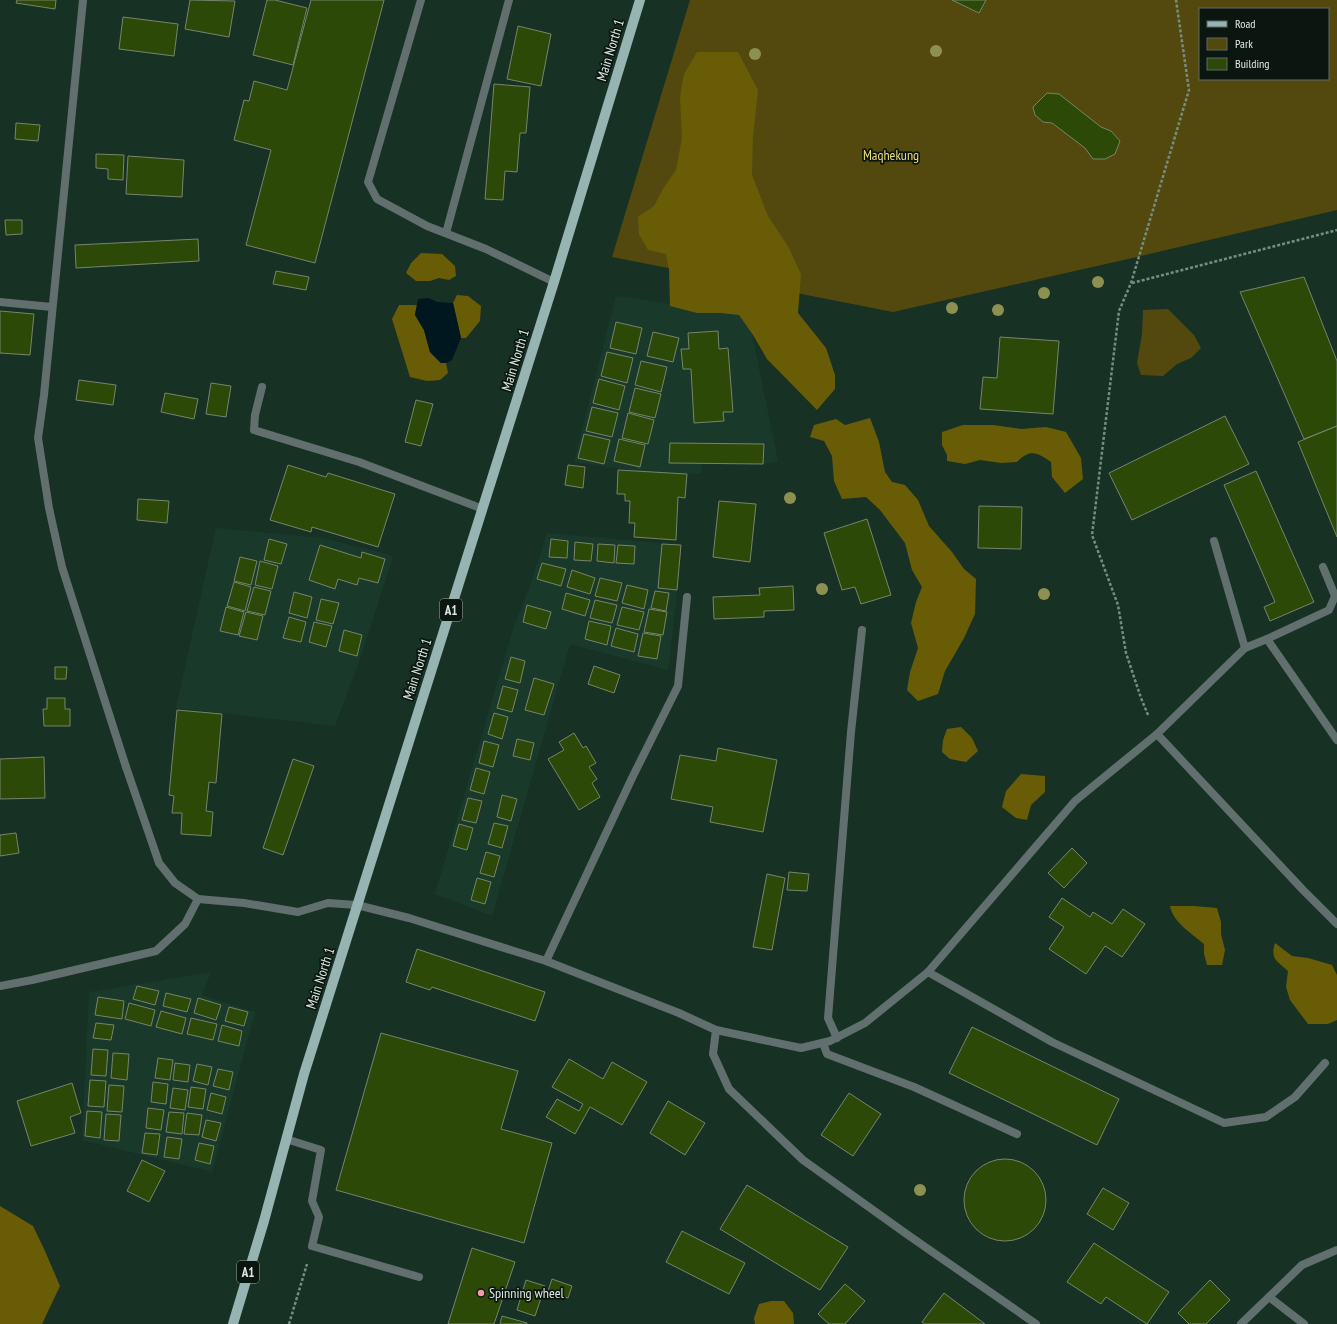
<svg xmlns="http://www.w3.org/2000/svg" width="1337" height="1324" font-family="'PT Sans Narrow',sans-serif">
	<rect width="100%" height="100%" fill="#183125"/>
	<g fill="#193a2a">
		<path d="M616 296 748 315 778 461 763 464 703 463 701 474 638 471 574 462Z"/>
		<path d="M216 528 322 538 387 554 393 557 361 656 335 726 176 708Z"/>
		<path d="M547 533 681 545 676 604 668 670 570 644 492 916 435 894 514 626 529 589Z"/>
		<path d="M211 972 202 995 255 1012 212 1172 82 1140 89 992Z"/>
	</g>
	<g fill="#53490e" fill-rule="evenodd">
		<path d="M690 0H1337V210L1128 259 893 312 612 257ZM1200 9H1328V79H1200Z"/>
		<path d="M1168 309 1194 335 1201 348 1191 358 1177 364 1163 376 1141 375 1137 363 1142 334 1143 310Z"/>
	</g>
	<g fill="#685c07">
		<path d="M697 52H738L758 90 753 137 752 175 768 216 789 248 801 274 798 313 826 348 835 375V389L817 410 767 359 753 335 739 315 721 313H697L670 306 669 269 666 254 648 250 639 234 638 217 654 206 664 187 676 170 682 138 680 97 684 74Z"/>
		<path d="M421 253 442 254 455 266 456 276 449 280 439 278 430 281H416L406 273 411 263Z"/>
		<path d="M457 295 468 296 481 306 480 321 466 338H461L453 303Z"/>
		<path d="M399 305H417L415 315 424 330 430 352 441 363H446L448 373 440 380 427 381 410 377 392 319Z"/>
		<path d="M870 418 879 442 885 472 892 482 905 485 918 500 929 526 952 552 964 569 976 579 975 614 964 638 945 671 938 694 918 701 907 690 910 672 918 648 911 623 916 602 922 587 912 570 905 543 880 510 866 497 842 499 834 481 832 456 824 441 810 437 814 425 836 419 845 425Z"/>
		<path d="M963 425H993L1021 429 1046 427 1066 432 1081 458 1083 479 1065 493 1052 477 1051 462C1036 452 1030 449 1017 462L1001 463 980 460 965 464 947 461V455L942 445V432Z"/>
		<path d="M961 727 972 738 978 751 966 762 950 759 942 752 943 740 947 729Z"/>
		<path d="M1021 774 1045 776V792L1031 805 1027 820 1016 818 1002 807 1006 791Z"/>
		<path d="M1170 906H1194L1217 908 1221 922V934L1225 950 1222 965H1207L1204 954V944C1191 933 1173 922 1170 906Z"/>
		<path d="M1275 943 1292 956 1308 958 1332 965 1337 975V1020L1328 1024H1308L1290 1000 1286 987 1288 971C1277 961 1270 959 1275 943Z"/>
		<path d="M0 1206 33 1226 45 1251 60 1286 42 1324H0Z"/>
		<path d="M771 1301H784L793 1313 794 1324H755L754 1318 759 1304Z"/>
	</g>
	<path fill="#001720" d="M429 298 437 302 453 303 454 307 461 338 452 360 446 363H441L430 352 424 330 415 315 418 299Z"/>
	<g fill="#2d4907" stroke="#77846d">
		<path d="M17 0H56L55 9 16 3Z"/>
		<path d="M190 0 235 1 229 37 185 29Z"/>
		<path d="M267 0H275L307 8 293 65 253 55Z"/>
		<path d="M311 0H384L315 263 246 245 271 150 234 140 244 100 249 101 254 81 287 90Z"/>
		<path d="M952 0H986L979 13Z"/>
		<path d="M123 17 178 24 174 56 119 49Z"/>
		<path d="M518 26 551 34 541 86 507 79Z"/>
		<path d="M494 84 530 87 526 133H520L517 172 505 171 503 200 485 199Z"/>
		<path d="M1047 93 1059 94 1101 127 1111 131 1120 141 1115 154 1105 159H1093L1085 148 1052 123 1043 122 1035 115 1033 107Z"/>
		<path d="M16 123 40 125 38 141 15 139Z"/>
		<path d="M96 154 124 155 123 180 108 179V169L96 168Z"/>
		<path d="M128 156 184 160 182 197 126 194Z"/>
		<path d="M5 220H22V234L6 235Z"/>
		<path d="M198 239 199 261 76 268 75 245Z"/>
		<path d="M276 271 309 277 306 290 273 284Z"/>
		<path d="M1304 277 1337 361V426L1304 439 1240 292Z"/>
		<path d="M0 311 34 314 30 355 0 353Z"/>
		<path d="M616 322 642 328 636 354 610 348Z"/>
		<path d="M718 331 719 349 728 348 733 412H723L724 421 694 423 691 369H683L681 349H689L688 333Z"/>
		<path d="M653 332 679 338 673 362 647 356Z"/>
		<path d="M1000 337 1059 341 1053 414 980 409 983 377 997 378Z"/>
		<path d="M607 352 633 358 627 383 601 376Z"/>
		<path d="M641 361 667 367 661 392 635 385Z"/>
		<path d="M599 379 625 386 619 410 593 403Z"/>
		<path d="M79 380 116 385 113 405 76 400Z"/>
		<path d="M211 383 231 386 226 417 206 414Z"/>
		<path d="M635 388 661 394 655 418 629 412Z"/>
		<path d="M165 393 198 399 194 419 161 412Z"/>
		<path d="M416 400 433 404 421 446 405 442Z"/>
		<path d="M592 407 618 413 612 437 586 431Z"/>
		<path d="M628 413 654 420 648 444 622 438Z"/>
		<path d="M1225 416 1249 464 1132 520 1109 473Z"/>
		<path d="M1337 426V537L1298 442Z"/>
		<path d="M584 434 610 440 604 464 578 458Z"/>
		<path d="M619 439 645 445 640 467 614 461Z"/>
		<path d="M670 443 764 444 763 464 669 463Z"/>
		<path d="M288 465 326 477 328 473 395 494 378 547 312 527 311 532 270 520Z"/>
		<path d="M568 465 585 467 583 488 565 485Z"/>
		<path d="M618 470 687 474 685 498 678 497 676 540 634 537 635 523H629L630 501H625V494H617Z"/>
		<path d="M1256 471 1314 602 1270 621 1264 607 1275 602 1224 485Z"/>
		<path d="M138 499 169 501 167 523 137 520Z"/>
		<path d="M719 501 756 504 750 562 713 557Z"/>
		<path d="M979 506 1022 507 1021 549 978 548Z"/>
		<path d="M867 519 891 595 861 604 855 587 842 590 824 533Z"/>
		<path d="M269 539 287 544 281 564 264 560Z"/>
		<path d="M551 539 568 541 567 558 549 557Z"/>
		<path d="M575 542 593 544 591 561 574 560Z"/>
		<path d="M598 544 615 545 614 563 597 561Z"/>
		<path d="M662 544 681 545 677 590 658 588Z"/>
		<path d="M320 545 361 558 362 552 385 559 378 583 359 578 357 585 338 579 335 589 309 580Z"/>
		<path d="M618 545 635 546 634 564 616 563Z"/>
		<path d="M240 557 257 561 251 585 234 581Z"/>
		<path d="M260 561 278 566 272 589 255 585Z"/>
		<path d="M542 563 566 569 561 586 537 579Z"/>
		<path d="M572 570 595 578 590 594 567 587Z"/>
		<path d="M600 578 622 583 617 601 595 596Z"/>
		<path d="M234 582 251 587 245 611 227 606Z"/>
		<path d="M627 585 648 590 644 609 622 603Z"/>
		<path d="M793 586 794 610 764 611V617L714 619 713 597 760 595 759 588Z"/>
		<path d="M254 587 271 591 265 615 247 611Z"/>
		<path d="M655 591 669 593 666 611 651 608Z"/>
		<path d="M294 592 312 597 307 618 289 613Z"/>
		<path d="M566 593 590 600 585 616 562 609Z"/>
		<path d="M321 599 339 603 333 624 316 620Z"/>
		<path d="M595 600 617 605 612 623 590 618Z"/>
		<path d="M527 605 551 612 546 629 523 622Z"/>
		<path d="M226 607 244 612 238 635 220 631Z"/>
		<path d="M622 607 644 612 639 630 617 625Z"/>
		<path d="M649 609 667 612 663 635 644 632Z"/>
		<path d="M246 612 263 616 257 640 239 636Z"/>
		<path d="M289 617 306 622 301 642 283 638Z"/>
		<path d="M589 621 611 626 607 645 585 639Z"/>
		<path d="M314 622 332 626 326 647 309 642Z"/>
		<path d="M616 628 638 634 634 652 611 646Z"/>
		<path d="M344 630 362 635 357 656 339 651Z"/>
		<path d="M643 633 661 636 657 659 638 656Z"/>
		<path d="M511 657 525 661 520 683 505 679Z"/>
		<path d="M594 666 620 675 614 693 588 684Z"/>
		<path d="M55 667H67L66 679H55Z"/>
		<path d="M534 678 554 684 544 715 525 710Z"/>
		<path d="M503 686 518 690 512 712 497 708Z"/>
		<path d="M47 698H65V709H70V726H44L43 709H47Z"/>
		<path d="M177 710 222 714 216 783 209 782 206 811 213 812 211 836 181 834 182 813H172L174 796 169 795Z"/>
		<path d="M494 713 508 717 502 739 488 734Z"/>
		<path d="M574 733 583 748 586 746 596 763 589 767 597 779 592 783 600 797 579 810 548 759 564 750 559 742Z"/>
		<path d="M517 739 534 743 530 760 513 756Z"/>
		<path d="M484 741 499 745 493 767 479 763Z"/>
		<path d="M718 748 777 760 763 832 710 822 713 807 671 799 680 755 716 761Z"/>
		<path d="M44 757 45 798 0 799V759Z"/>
		<path d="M293 759 314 766 283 855 263 848Z"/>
		<path d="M476 768 490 772 484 794 470 790Z"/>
		<path d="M502 795 517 799 511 821 497 817Z"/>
		<path d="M468 798 482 801 476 823 462 820Z"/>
		<path d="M494 823 508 826 502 848 488 844Z"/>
		<path d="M459 824 473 828 467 850 453 846Z"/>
		<path d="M16 833 19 853 0 856V835Z"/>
		<path d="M1072 848 1087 863 1064 888 1048 873Z"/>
		<path d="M486 852 500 856 494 877 480 873Z"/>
		<path d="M789 872 809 874 807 891 787 890Z"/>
		<path d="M767 874 785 878 772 950 753 947Z"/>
		<path d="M477 878 491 882 485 904 471 900Z"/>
		<path d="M1062 898 1090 917 1093 912 1112 924 1123 909 1145 924 1122 957 1105 946 1086 974 1049 949 1064 927 1049 917Z"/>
		<path d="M417 949 545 992 535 1021 432 987 430 990 406 982Z"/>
		<path d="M137 986 159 991 155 1005 133 999Z"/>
		<path d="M166 993 191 999 187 1012 163 1006Z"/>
		<path d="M98 997 124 1001 122 1019 95 1015Z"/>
		<path d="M198 998 221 1005 216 1020 194 1013Z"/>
		<path d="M129 1003 155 1010 151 1026 125 1019Z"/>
		<path d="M229 1007 248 1012 244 1026 225 1021Z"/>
		<path d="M161 1011 186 1018 182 1034 156 1027Z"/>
		<path d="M191 1018 217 1024 213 1040 187 1034Z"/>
		<path d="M96 1023 114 1025 111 1040 93 1038Z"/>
		<path d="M222 1025 242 1031 239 1046 218 1041Z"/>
		<path d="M972 1027 1119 1099 1097 1145 949 1073Z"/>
		<path d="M381 1033 518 1071 501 1129 552 1143 524 1243 336 1190Z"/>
		<path d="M93 1049 108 1050 106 1076 91 1075Z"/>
		<path d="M113 1053 129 1054 127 1080 111 1078Z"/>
		<path d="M158 1058 173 1060 170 1080 155 1078Z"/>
		<path d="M569 1059 603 1079 612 1062 647 1082 622 1125 590 1107 575 1134 546 1117 557 1099 579 1111 583 1104 552 1087Z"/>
		<path d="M175 1063 190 1065 188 1082 173 1080Z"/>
		<path d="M197 1064 212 1067 208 1085 193 1081Z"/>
		<path d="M218 1069 233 1072 229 1090 213 1086Z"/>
		<path d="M90 1080 106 1081 104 1107 88 1106Z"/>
		<path d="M153 1082 168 1084 166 1104 151 1102Z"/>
		<path d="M72 1083 81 1113 70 1117 75 1133 31 1146 17 1101Z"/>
		<path d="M109 1085 124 1086 122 1112 107 1111Z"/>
		<path d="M191 1087 206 1089 203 1109 188 1107Z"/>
		<path d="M173 1088 188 1090 185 1110 170 1108Z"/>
		<path d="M211 1093 226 1097 222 1114 207 1110Z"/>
		<path d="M849 1093 881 1114 853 1156 821 1135Z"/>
		<path d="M668 1101 705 1123 685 1155 650 1133Z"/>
		<path d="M148 1108 164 1110 161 1130 146 1128Z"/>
		<path d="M87 1111 102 1112 100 1138 85 1136Z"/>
		<path d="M169 1112 184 1113 182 1134 166 1132Z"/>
		<path d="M187 1113 202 1115 199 1135 184 1134Z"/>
		<path d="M106 1114 121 1115 119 1141 104 1140Z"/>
		<path d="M206 1120 221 1123 216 1141 202 1137Z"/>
		<path d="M145 1133 160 1134 157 1155 142 1153Z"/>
		<path d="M167 1137 182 1139 179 1159 164 1157Z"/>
		<path d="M199 1143 214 1146 210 1164 195 1160Z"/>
		<circle cx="1005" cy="1200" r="41"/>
		<path d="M142 1160 165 1171 149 1202 127 1191Z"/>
		<path d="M747 1185 848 1247 820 1290 720 1229Z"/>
		<path d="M1103 1188 1129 1203 1113 1230 1087 1214Z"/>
		<path d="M682 1231 745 1263 729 1294 666 1262Z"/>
		<path d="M1094 1243 1169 1292 1147 1324 1106 1297 1101 1304 1067 1282Z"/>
		<path d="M472 1248 515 1262 494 1324H448Z"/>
		<path d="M552 1279 572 1286 568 1298 548 1291Z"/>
		<path d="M526 1280 545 1286 535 1316 517 1310Z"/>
		<path d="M1210 1280 1230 1300 1206 1324H1189L1178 1313Z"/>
		<path d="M845 1284 865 1301 845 1324H829L818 1314Z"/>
		<path d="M944 1293 985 1324H925L922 1322Z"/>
		<path d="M502 1316 527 1323V1324H500Z"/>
	</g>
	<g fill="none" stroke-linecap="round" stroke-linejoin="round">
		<g stroke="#788c82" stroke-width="2.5" stroke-dasharray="3 2" stroke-linecap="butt">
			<path d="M1132 283 1337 230"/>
			<path d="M1148 715 1141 698 1126 653 1118 605 1092 535 1119 311 1131 283 1189 90 1176 0"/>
			<path d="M289 1324 307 1264"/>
		</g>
		<g stroke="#616f6f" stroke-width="8">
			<path d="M83 0 44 395 38 438 49 508 62 567 126 767"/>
			<path d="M421 0 368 182 377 199 427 226 486 249 554 282"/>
			<path d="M446 233 509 0"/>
			<path d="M0 302 52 307"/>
			<path d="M262 387 255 415 254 430 359 462 483 509"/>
			<path d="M1214 541 1245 648 1157 734 1303 890 1337 924"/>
			<path d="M1267 639 1329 610 1335 596 1323 567"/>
			<path d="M1245 648 1267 639 1337 740"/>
			<path d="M928 972 1052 1042 1224 1123 1266 1117 1295 1097 1325 1063"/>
			<path d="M837 1038 828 1018 851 732 862 630"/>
			<path d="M823 1043 827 1054 914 1087 1017 1134"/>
			<path d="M286 1139 321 1150 312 1201 319 1217 312 1246 419 1277"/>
		</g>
		<g stroke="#616f6f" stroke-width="8">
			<path d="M126 767 159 863 175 883 198 899"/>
			<path d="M546 961 632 778 678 686 687 597"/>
			<path d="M0 986 32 980 156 951 185 924 198 899 244 903 298 912 328 903 357 905 409 918 546 961 679 1013 716 1030 801 1048 830 1041 865 1023 928 972 1075 801 1157 734"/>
			<path d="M716 1030 713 1054 729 1089 803 1160 908 1235 1036 1324"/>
			<path d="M1269 1297 1304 1324"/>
			<path d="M1241 1324 1302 1265 1337 1250"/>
		</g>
		<path stroke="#96b4b2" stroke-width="10" d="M233 1324 264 1221 304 1074 554 282 640 0"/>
	</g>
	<g fill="#8e9052">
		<circle cx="936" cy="51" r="6"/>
		<circle cx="755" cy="54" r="6"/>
		<circle cx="1098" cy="282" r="6"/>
		<circle cx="1044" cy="293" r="6"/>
		<circle cx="952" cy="308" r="6"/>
		<circle cx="998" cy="310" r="6"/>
		<circle cx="790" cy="498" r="6"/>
		<circle cx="822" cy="589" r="6"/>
		<circle cx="1044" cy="594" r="6"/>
		<circle cx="920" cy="1190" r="6"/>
	</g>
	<circle fill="#f39aab" stroke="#0c1611" stroke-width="1.5" cx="481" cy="1293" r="4"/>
	<g text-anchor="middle" stroke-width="3.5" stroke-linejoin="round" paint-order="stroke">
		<g fill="#0c1611" stroke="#9caaa3" stroke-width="1">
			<rect x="440" y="599" width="22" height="22" rx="3"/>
			<rect x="237" y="1261" width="22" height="22" rx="3"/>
		</g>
		<g font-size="13" font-weight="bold" fill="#dae9e1">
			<text x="451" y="615">A1</text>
			<text x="248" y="1277">A1</text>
		</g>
		<g font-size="14" fill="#dae9e1" stroke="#0c1611">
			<text transform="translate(610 50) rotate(-73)" y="5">Main North 1</text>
			<text transform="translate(515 360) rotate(-73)" y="5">Main North 1</text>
			<text transform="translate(417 669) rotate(-72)" y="5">Main North 1</text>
			<text transform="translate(320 978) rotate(-72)" y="5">Main North 1</text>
		</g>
		<g font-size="14" fill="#efde77" stroke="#0c1611">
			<text x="891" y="160">Maqhekung</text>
		</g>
		<g font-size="14" fill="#dae9e1" stroke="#0c1611" text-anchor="start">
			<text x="489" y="1298">Spinning wheel</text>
		</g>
	</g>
	<rect x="1199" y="8" width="130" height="72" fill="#0c1611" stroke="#5e6a64"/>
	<rect x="1207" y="21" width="20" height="6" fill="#96b4b2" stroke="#5e6a64"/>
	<text x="1235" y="28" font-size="12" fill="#dae9e1">Road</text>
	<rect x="1207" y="38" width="20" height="12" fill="#53490e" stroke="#5e6a64"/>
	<text x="1235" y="48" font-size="12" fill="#dae9e1">Park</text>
	<rect x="1207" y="58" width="20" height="12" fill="#2d4907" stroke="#5e6a64"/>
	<text x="1235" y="68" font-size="12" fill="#dae9e1">Building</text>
</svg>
